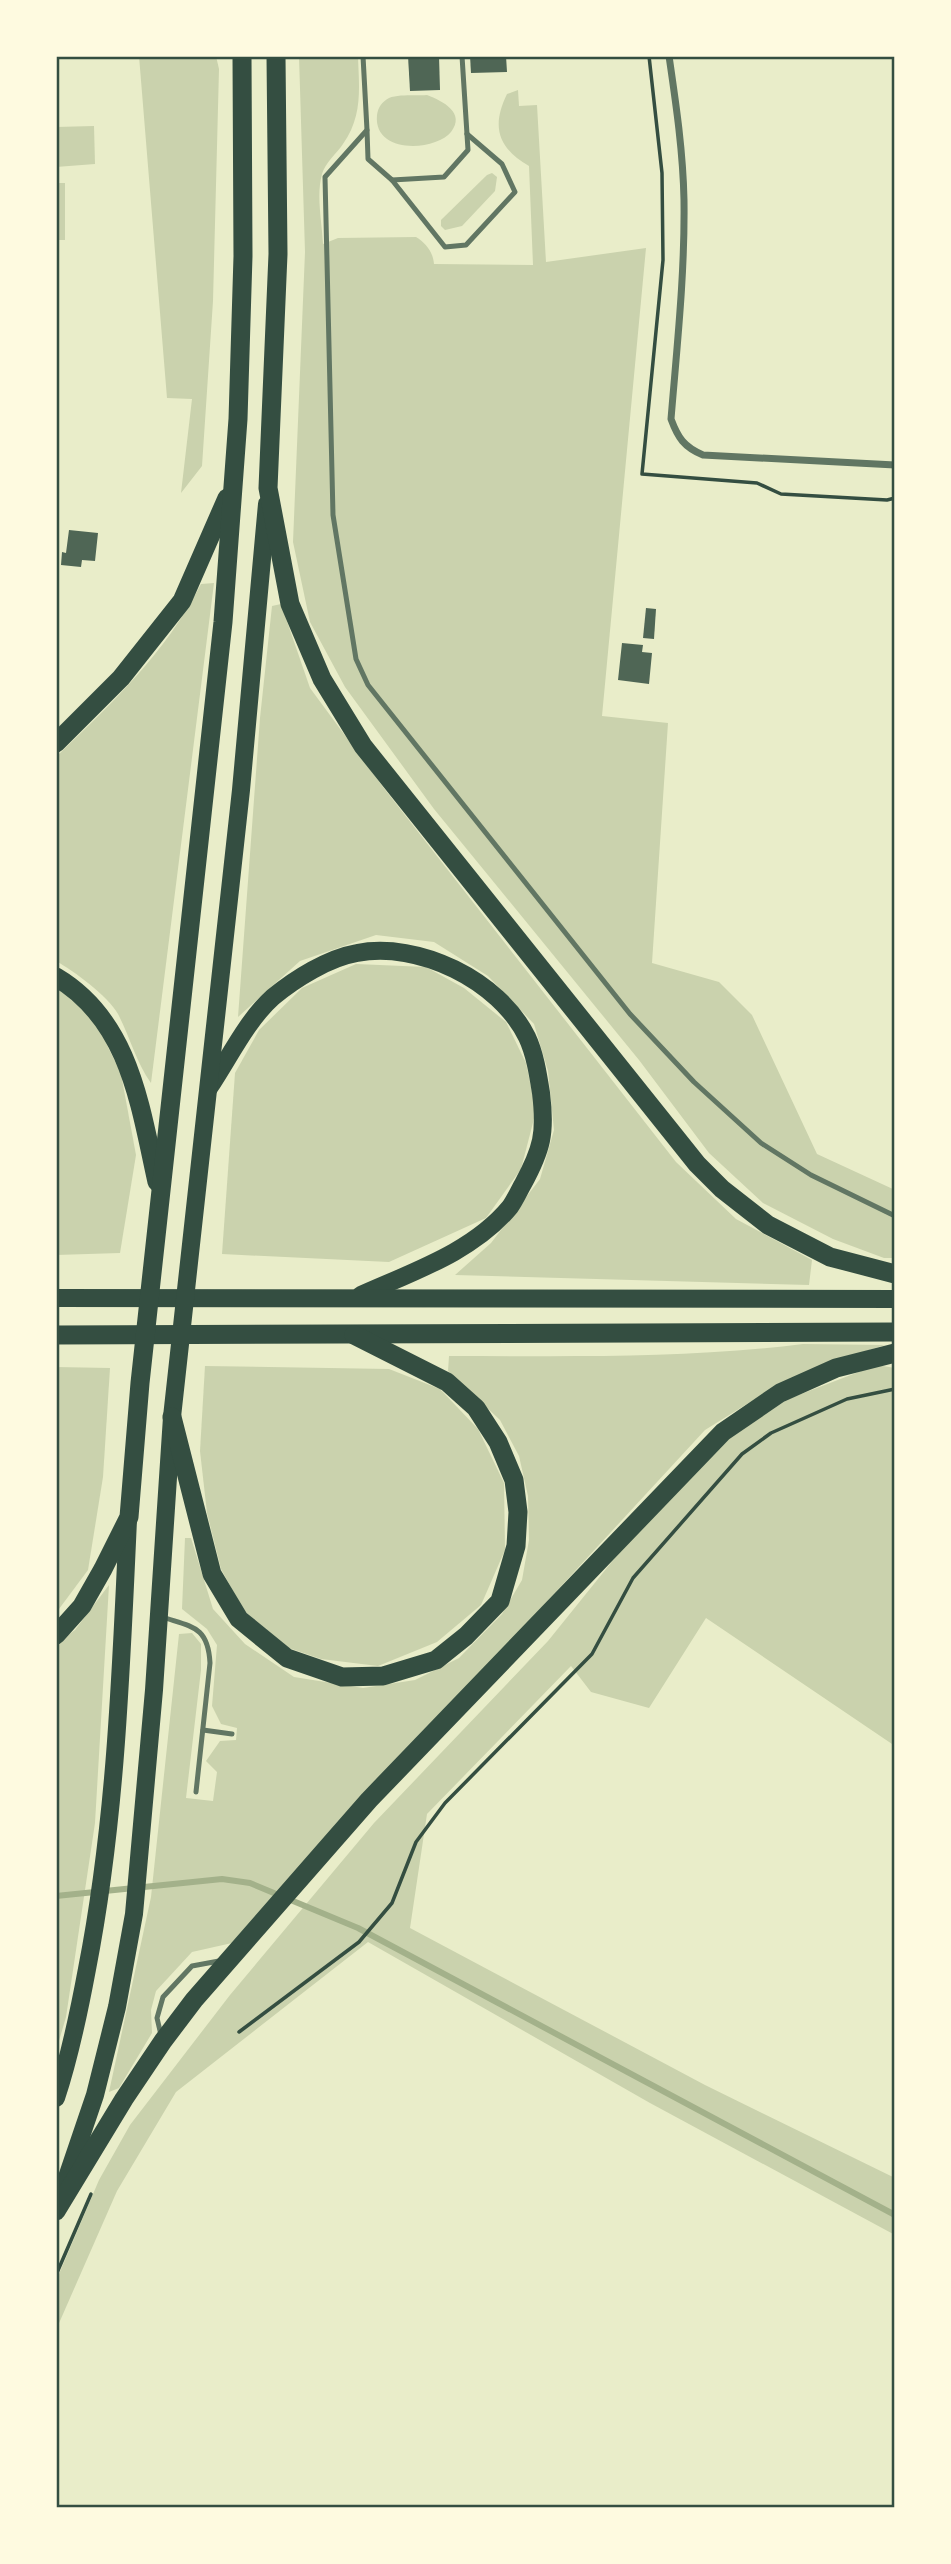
<svg xmlns="http://www.w3.org/2000/svg" width="951" height="2564" font-family="'Work Sans',sans-serif">
	<rect width="100%" height="100%" fill="#e9edc9"/>
	<g fill="#cad2ad">
		<path d="M139 56H216L219 69 213 301 202 466 181 493 192 399 167 398Z"/>
		<path d="M299 56H358C359 88 363 116 343 144 337 153 325 163 322 174 316 196 322 222 323 244L338 238 416 237C426 243 433 252 434 264L533 265 529 166C498 148 491 127 507 94L518 90 519 106 537 105 546 262 646 248 602 716 668 723 652 963 719 982 752 1015 817 1154 895 1190V1258H884L833 1239 763 1203 709 1153 639 1060 434 809 345 687 310 622 293 542 305 252Z"/>
		<path d="M427 95C443 101 466 113 451 132 436 151 373 155 377 115 378 107 382 102 389 98 399 94 416 96 427 95Z"/>
		<path d="M94 126 95 164 56 167V127Z"/>
		<path d="M492 173 497 177 495 191 462 226 445 230 441 226V220L487 175Z"/>
		<rect x="56" y="183" width="9" height="57"/>
		<path d="M214 583 151 1083C136 1062 130 1037 118 1014 108 996 74 971 56 961V757C112 703 165 654 201 584Z"/>
		<path d="M281 604 310 688 383 787 676 1162 736 1219 812 1260 809 1285 455 1275 491 1243 540 1179 554 1130 548 1071 534 1024 488 976 434 942 376 935 300 961 238 1017 260 718 272 606Z"/>
		<path d="M356 964 426 967 464 988 506 1022 526 1063 536 1111 521 1169 486 1218 389 1262 222 1254 235 1073 259 1030 302 988Z"/>
		<path d="M56 987 95 1020 121 1074 136 1155 120 1253 56 1255Z"/>
		<path d="M803 1344 885 1345 822 1365 763 1394 705 1430 232 1943 192 1952 156 1991 151 2010 152 2033 119 2088 109 2092 151 1897 179 1634 192 1633 201 1644V1670L186 1798 213 1801 217 1772 206 1761 220 1741 236 1740 237 1728 221 1724 212 1706 217 1645 207 1629 182 1609 185 1538H191L213 1609 245 1644 294 1677 363 1688 415 1680 459 1658 502 1614 522 1580 529 1540 528 1496 519 1456 500 1420 448 1371 449 1356C567 1356 685 1359 803 1344Z"/>
		<path d="M877 1365 895 1368V1746L706 1618 649 1708 591 1692 571 1666 427 1814 410 1928 705 2085 895 2178V2235L650 2103 368 1942 176 2092 117 2191 56 2330V2281L99 2180 130 2125 230 1995 374 1823 548 1641 639 1528 727 1440 788 1399Z"/>
		<path d="M205 1366 389 1369 440 1389 478 1429 504 1483 505 1550 481 1605 437 1642 378 1666 321 1659 289 1648 244 1611 221 1569 207 1513 200 1451Z"/>
		<path d="M56 1367 110 1368 103 1477 88 1570 56 1613Z"/>
		<path d="M109 1585 95 1823 66 2017 56 2051V1644L75 1630Z"/>
	</g>
	<g fill="none" stroke-linecap="round" stroke-linejoin="round">
		<path stroke="#a3b18a" stroke-width="6" d="M56 1896 222 1879 250 1883 358 1928 895 2215"/>
	</g>
	<g fill="#4f6655">
		<path d="M408 56H439L440 90 410 91Z"/>
		<path d="M470 56H506L507 72 471 73Z"/>
		<path d="M69 530 98 533 95 561 82 560 81 567 61 565 62 552 66 553Z"/>
		<path d="M646 608 656 609 654 639 643 638Z"/>
		<path d="M622 643 643 645 642 652 652 653 649 684 618 680Z"/>
	</g>
	<g fill="none" stroke-linecap="round" stroke-linejoin="round">
		<g stroke="#344e41" stroke-width="3.5">
			<path d="M649 56 662 173 663 260 642 474 757 483 781 494 887 500 895 498"/>
			<path d="M239 2032 359 1942 392 1903 416 1842 445 1803 592 1654 633 1578 742 1454 771 1433 847 1399 895 1389"/>
			<path d="M56 2275 91 2194"/>
		</g>
		<g stroke="#617663" stroke-width="5">
			<path d="M363 56 367 130 325 177 333 515 356 659 368 685 630 1014 694 1082 761 1143 811 1175 895 1216"/>
			<path d="M367 130 368 159 392 180 444 177 468 150 462 56"/>
			<path d="M392 180 445 247 466 245 515 192 502 164 467 134"/>
			<path d="M162 1617C192 1627 208 1626 210 1663L196 1792"/>
			<path d="M203 1730 232 1734"/>
			<path d="M161 2035 157 2018 163 1997 192 1966 219 1961"/>
		</g>
		<path stroke="#617663" stroke-width="7" d="M669 56C676 104 683 151 684 200 685 273 677 346 671 419 678 438 684 447 703 455L895 465"/>
		<g stroke="#344e41" stroke-width="18">
			<path d="M209 1088C228 1060 247 1020 273 997 295 979 328 958 357 953 418 941 499 980 527 1037 535 1054 538 1074 541 1093 546 1133 542 1149 523 1184 519 1191 515 1200 510 1207 473 1252 412 1272 361 1295"/>
			<path d="M56 1298 895 1299"/>
			<path d="M56 2098C70 2056 79 2012 87 1969 116 1821 121 1670 128 1520"/>
			<path d="M62 2192 95 2095 117 2007 134 1914 154 1690 172 1417 241 790 267 504"/>
		</g>
		<g stroke="#344e41" stroke-width="19">
			<path d="M276 56 278 254 268 488 290 604 322 679 363 746 697 1164 722 1189 768 1225 830 1257 895 1274"/>
			<path d="M56 743 121 678 182 601 227 498"/>
			<path d="M56 977C130 1021 140 1106 157 1182"/>
			<path d="M56 1335 895 1332"/>
			<path d="M172 1417 212 1574 239 1619 287 1658 342 1677 383 1676 436 1660 466 1636 500 1601 516 1546 518 1512 514 1480 498 1442 476 1408 447 1382 354 1335"/>
			<path d="M56 1635 82 1606 103 1569 129 1517 140 1383 223 622 238 419 243 256 242 56"/>
			<path d="M56 2211 124 2099 163 2041 194 2000 369 1800 723 1432 780 1393 836 1368 895 1353"/>
		</g>
	</g>
	<rect width="951" height="2564" fill="none" stroke="#fefae0" stroke-width="116"/>
	<rect x="58" y="58" width="835" height="2448" fill="none" stroke="#344e41" stroke-width="2.5"/>
</svg>
